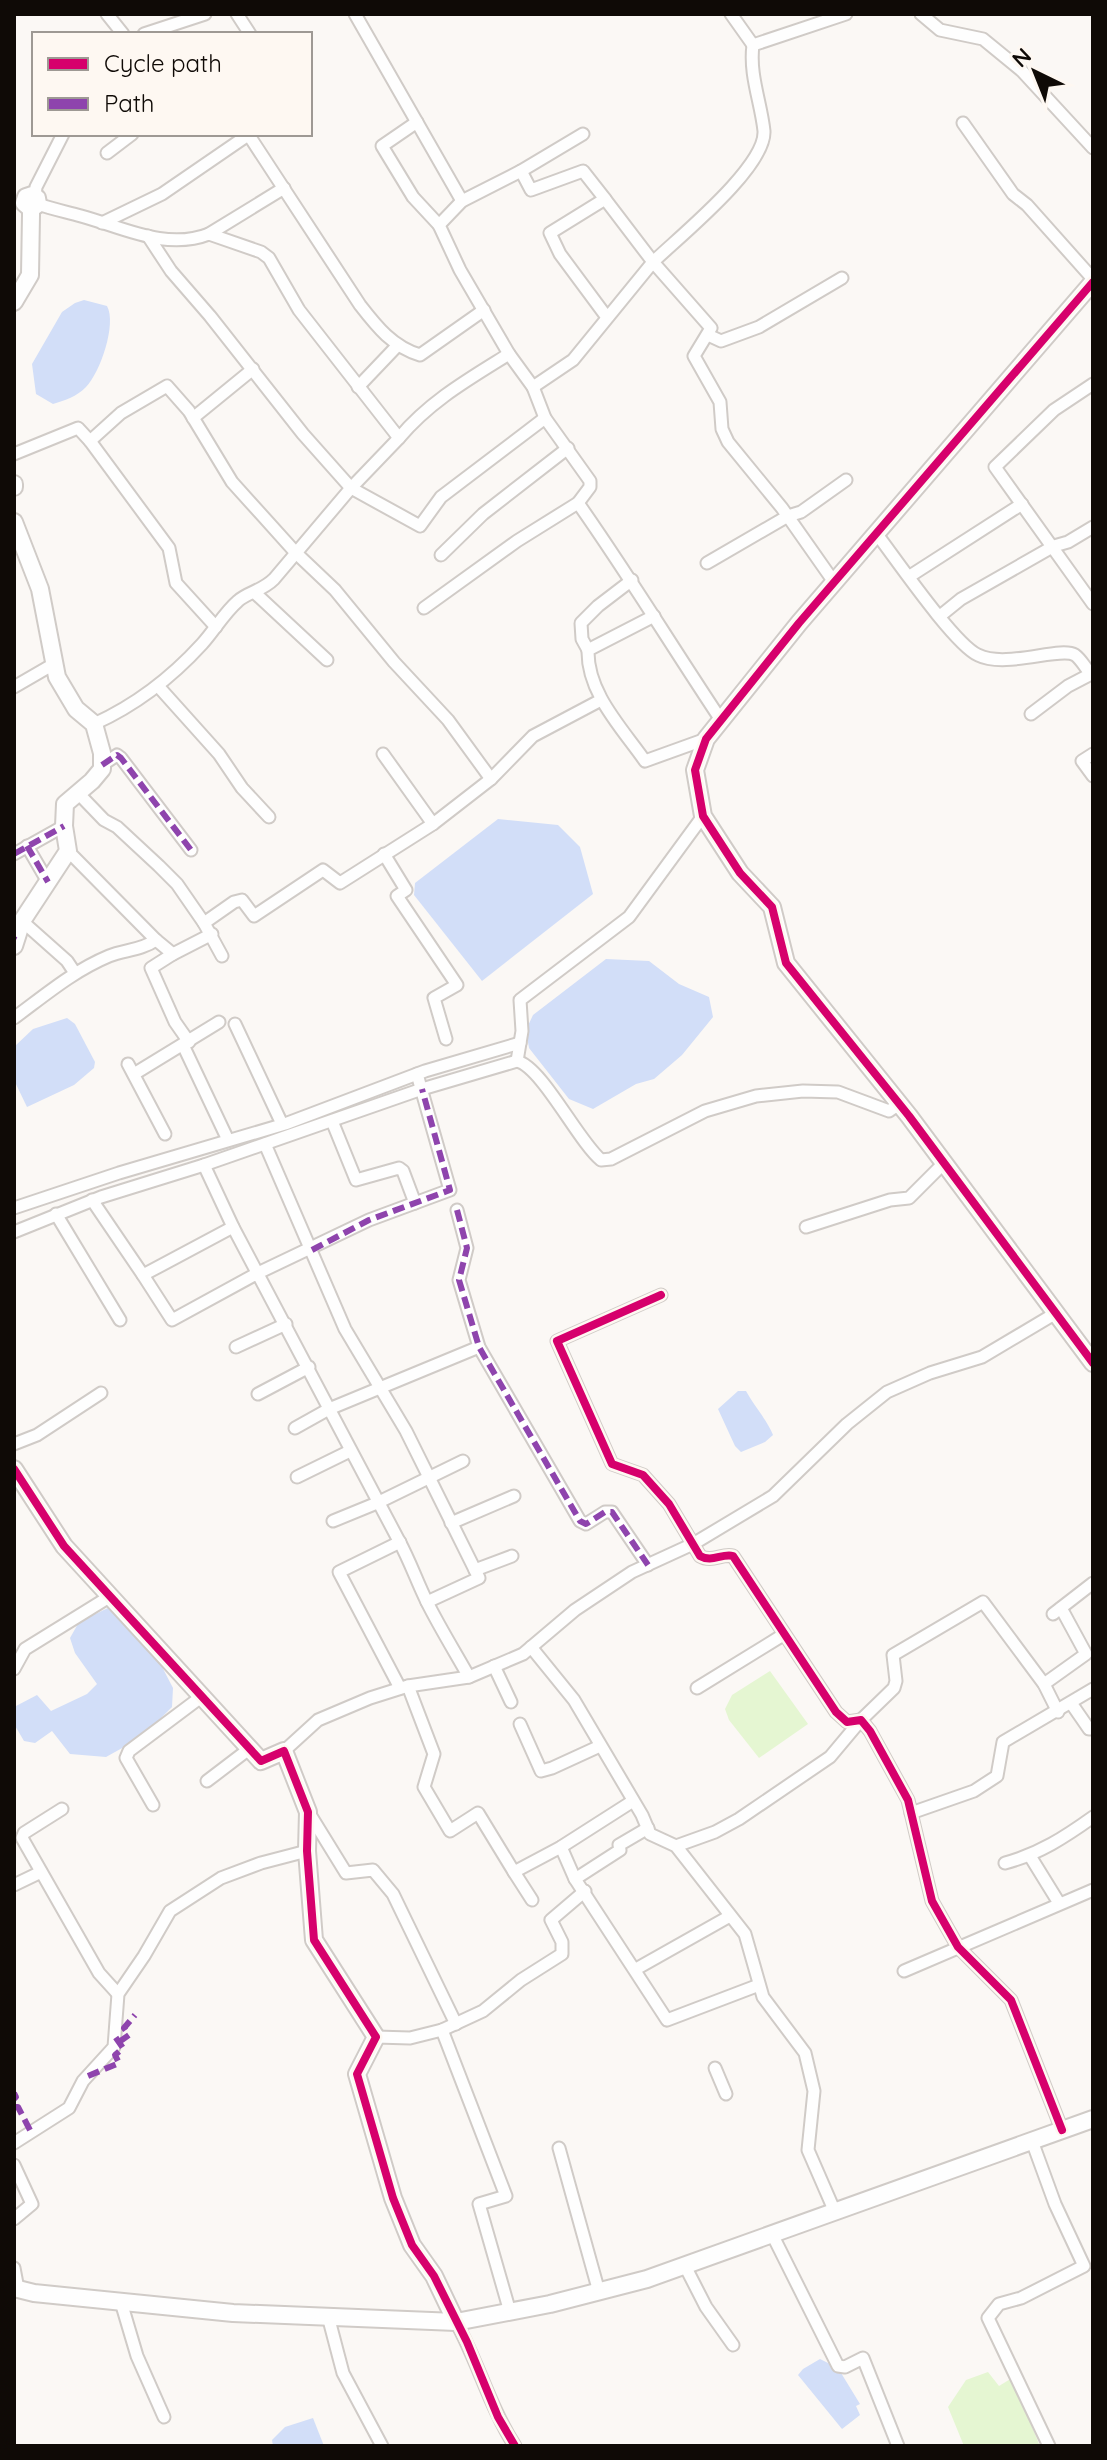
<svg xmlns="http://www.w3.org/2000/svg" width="1107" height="2460" font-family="Quicksand,sans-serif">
	<rect width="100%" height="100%" fill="#fbf8f5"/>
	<g fill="#e5f6d2">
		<path d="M770 1671 808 1724 759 1758 729 1720 725 1709 732 1695Z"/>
		<path d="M988 2372 999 2386 1012 2378 1039 2444 1037 2446H964L948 2407 966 2380Z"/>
	</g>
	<g fill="#d2def8">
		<path d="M84 300 107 306C117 324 100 373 86 387 76 397 66 400 53 404L36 394 32 364 62 312 75 303Z"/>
		<path d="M498 819 558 825 580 847 593 894 482 981 414 895 415 883Z"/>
		<path d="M606 959 649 961 679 984 709 997 713 1017 682 1055 654 1079 636 1084 593 1109 569 1099 529 1048 526 1030 533 1015Z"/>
		<path d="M67 1018 75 1024 95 1062 94 1068 74 1085 27 1107 14 1080V1047L33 1029Z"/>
		<path d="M738 1391H746C753 1404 769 1423 773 1435L765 1442 741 1452 735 1446 718 1409Z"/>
		<path d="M112 1606 159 1661 173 1688 172 1707 142 1737 106 1757 70 1754 52 1731 35 1743 24 1741 14 1724 16 1706 37 1695 51 1711 87 1694 97 1684 75 1653 70 1638 79 1622Z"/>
		<path d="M820 2359 838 2368 860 2404 856 2406 860 2415 842 2429 798 2375 803 2369Z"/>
		<path d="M313 2418 324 2446H273L272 2440 285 2427Z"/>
	</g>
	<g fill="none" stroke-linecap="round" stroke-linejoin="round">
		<defs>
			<g id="street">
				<path d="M107 14 123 34"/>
				<path d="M237 14 250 34"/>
				<path d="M355 14 462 201"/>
				<path d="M731 14 753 45"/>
				<path d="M921 14 940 30 983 39 1022 71 1093 148"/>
				<path d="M144 34 205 14"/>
				<path d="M417 122 382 146 413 197 439 225"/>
				<path d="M963 123 1013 194 1027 205 1093 279"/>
				<path d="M248 134 360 305C377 327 393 347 420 355L484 310"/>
				<path d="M107 153 132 134"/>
				<path d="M521 171 531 190 583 171 605 199"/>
				<path d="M35 196 36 187 63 134"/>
				<path d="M38 204C52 209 67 212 81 216 122 227 166 251 209 234L261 252 269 258 299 310 399 438C430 401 469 379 509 354L533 387 573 360 653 262 605 199 550 233 560 254 606 316"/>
				<path d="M102 223 162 194 248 135"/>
				<path d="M209 234 284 188"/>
				<path d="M148 236 171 271 210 316 303 434 351 488 420 526 441 497 545 418"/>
				<path d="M708 335 721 341 759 327 842 278"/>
				<path d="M509 354 460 270 439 225 462 201 521 171 583 134"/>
				<path d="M1093 384 1054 410 995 467 1093 604"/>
				<path d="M358 387 398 345"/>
				<path d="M193 418 253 369"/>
				<path d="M90 441 121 413 167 386 189 411 232 482 296 553 335 590 394 662 448 720 491 779"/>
				<path d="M14 454 78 428 90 441 169 548 176 583 216 627"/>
				<path d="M578 503C628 574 673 648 721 720"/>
				<path d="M876 533C896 559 954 644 978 655 1006 669 1060 646 1075 655 1081 659 1086 669 1091 674L1068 686 1031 714"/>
				<path d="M441 555 483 514 568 448"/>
				<path d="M707 563 788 516 801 512 846 480"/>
				<path d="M910 576 1022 504"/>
				<path d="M834 582 782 508 728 442 722 429 720 402 694 356 711 328 653 262C679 237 766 167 764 131 761 102 749 75 753 45L846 14"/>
				<path d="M255 593 327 660"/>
				<path d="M424 608 517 541 578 503 590 487V481L545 418 533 387"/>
				<path d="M654 616 588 650C587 693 622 728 645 761L706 739"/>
				<path d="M940 616 961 599 1054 546 1068 542 1093 527"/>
				<path d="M588 650 582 639 581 623 598 606 632 580"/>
				<path d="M158 686 219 754 242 788 269 817"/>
				<path d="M14 687 52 665"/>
				<path d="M94 724C136 705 171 678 202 644 214 631 224 613 238 601 248 592 262 591 274 579L351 488 399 438"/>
				<path d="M383 754 433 824"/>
				<path d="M1093 754 1082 761 1093 776"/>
				<path d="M102 765 117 755 121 758 191 850"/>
				<path d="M78 793 104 820 117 827 159 866 177 884 204 923"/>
				<path d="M27 846 48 882"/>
				<path d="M14 854 64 826"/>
				<path d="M384 854 406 890 397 896 457 985 434 998 446 1039"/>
				<path d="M22 921 67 961 75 973"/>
				<path d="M156 940 173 954 151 968 175 1022 189 1042"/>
				<path d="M173 954 212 934"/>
				<path d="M222 956 204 923 234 902 242 900 254 916 323 870 340 883 433 824 491 779 533 736 601 700"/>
				<path d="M14 1018C44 996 73 971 109 956 124 950 142 950 156 940L68 851"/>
				<path d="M235 1024 282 1124"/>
				<path d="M183 1045 228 1140"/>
				<path d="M517 1061 522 1031 520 1000 629 917 703 816"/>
				<path d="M128 1064 165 1134"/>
				<path d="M134 1074 219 1022"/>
				<path d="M417 1074 450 1190 369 1220 258 1273 172 1320 143 1275 233 1227C289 1331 343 1437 399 1541 410 1561 417 1582 427 1602 440 1628 455 1652 469 1677"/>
				<path d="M332 1121 356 1180 399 1168 403 1171 415 1203"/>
				<path d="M265 1144 345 1329 406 1431 479 1578 427 1602"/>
				<path d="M204 1165 422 1089 517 1061C542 1067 578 1141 601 1160L611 1159 705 1111 756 1096 803 1091 838 1092 889 1111 899 1104"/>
				<path d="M92 1200 143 1275"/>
				<path d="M14 1208 119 1173 285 1124 425 1071 520 1043"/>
				<path d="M457 1210 467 1248 459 1280 479 1347 580 1521 586 1524 605 1512H612L648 1565"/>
				<path d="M56 1214 120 1320"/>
				<path d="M806 1227 890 1200 909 1198 944 1163"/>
				<path d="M14 1232 101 1197 204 1165 233 1227"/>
				<path d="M661 1295 557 1341 612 1464 643 1475 669 1504 700 1556C712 1563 722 1553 733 1556L836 1712 847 1722 861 1720 870 1731 908 1800 932 1901 958 1947 1011 2000 1062 2130"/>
				<path d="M236 1347 286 1324"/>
				<path d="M258 1394 309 1367"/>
				<path d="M295 1428 329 1409 479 1347"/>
				<path d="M14 1444 37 1435 101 1393"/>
				<path d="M297 1477 350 1451"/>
				<path d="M333 1521 377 1503 463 1461"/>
				<path d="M451 1523 514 1496"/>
				<path d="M400 1542 339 1572 400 1688"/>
				<path d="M475 1570 512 1556"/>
				<path d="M1053 1614 1093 1583"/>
				<path d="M531 1647 574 1700 642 1815 650 1834 676 1846 745 1934 763 1997 805 2053 814 2091 808 2150 835 2212"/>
				<path d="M494 1666 511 1702"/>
				<path d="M14 1669 25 1649 109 1597"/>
				<path d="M1044 1684 1086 1654 1061 1608"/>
				<path d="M408 1686 434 1754 424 1787 450 1831 478 1813 514 1872 561 1847 633 1801"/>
				<path d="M697 1688 783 1635"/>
				<path d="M1071 1703 1089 1729H1093"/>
				<path d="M520 1724 541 1771 552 1768 600 1746"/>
				<path d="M284 1751 318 1720 370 1698 408 1686 469 1677 523 1654 575 1610 632 1572 693 1544 773 1496 847 1424 887 1392 930 1373 982 1357 1056 1313"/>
				<path d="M207 1781 249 1749"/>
				<path d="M153 1805 126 1758 129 1751 201 1697"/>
				<path d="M62 1809 24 1833 22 1838 99 1973 118 1994"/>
				<path d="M309 1813 346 1873 373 1870 393 1894 456 2024"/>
				<path d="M911 1813 974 1791 997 1776 1003 1742 1093 1689"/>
				<path d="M676 1846 715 1832 739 1819 830 1757 861 1720 894 1688 896 1681 893 1655 983 1602 1044 1684 1058 1712"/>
				<path d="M561 1847 575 1879 667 2020 759 1985"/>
				<path d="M1030 1856 1059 1903"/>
				<path d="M1005 1863C1039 1854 1065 1837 1093 1817"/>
				<path d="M514 1872 532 1900"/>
				<path d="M575 1879 620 1850 619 1845 648 1828"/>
				<path d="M14 1885 41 1872"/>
				<path d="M636 1969 730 1916"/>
				<path d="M904 1971 1093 1890"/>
				<path d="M442 2030 506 2196 479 2204 510 2312"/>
				<path d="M376 2037 410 2038 442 2030 483 2011 521 1980 562 1954V1942L551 1920 585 1891"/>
				<path d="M715 2068 726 2094"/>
				<path d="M1032 2141 1055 2204 1084 2266 1021 2298 999 2304 988 2318 1049 2446"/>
				<path d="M14 2143 69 2108 83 2081 114 2047 118 1994 144 1956 170 1911 221 1878 261 1863 307 1851"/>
				<path d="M559 2148 599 2292"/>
				<path d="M14 2165 32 2204 14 2219"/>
				<path d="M772 2234 838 2366 845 2367 863 2358 898 2446"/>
				<path d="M685 2266 706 2307 733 2345"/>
				<path d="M14 2268 18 2289"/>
				<path d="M121 2302 137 2356 164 2417"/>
				<path d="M328 2316 343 2373 382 2446"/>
				<path d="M456 2322C478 2362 490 2407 515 2446"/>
			</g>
			<g id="secondary">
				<path d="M1093 282 799 623 706 739 695 770 703 816 740 873 772 907 786 963 909 1116 1093 1363"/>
				<path d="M14 302 30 275 31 215V209L24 203 26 197 32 195 37 198 38 204 31 209"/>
				<path d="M14 484V487"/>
				<path d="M14 522 40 589 57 677 76 709 94 724 102 753V769L92 781 65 804 64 826 68 851 22 921 14 946"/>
				<path d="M14 1469 64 1546 261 1761 284 1751 308 1812 307 1851 314 1940 376 2037 357 2074 393 2198 412 2245 434 2276 456 2322"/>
			</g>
			<path id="primary" d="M14 2288 34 2293 233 2313 456 2322 550 2304 647 2279 1093 2119"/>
		</defs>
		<use href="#street" stroke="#d0cbc7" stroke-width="15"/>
		<use href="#secondary" stroke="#d0cbc7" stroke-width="20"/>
		<use href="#primary" stroke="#d0cbc7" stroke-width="20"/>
		<use href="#street" stroke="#fefefe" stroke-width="11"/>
		<use href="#secondary" stroke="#fefefe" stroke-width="16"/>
		<use href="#primary" stroke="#fefefe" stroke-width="16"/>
		<g stroke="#8e44ad" stroke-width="6" stroke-dasharray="12 6" stroke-linecap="butt">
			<path d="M102 765 117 755 121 758 191 850"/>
			<path d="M27 846 48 882"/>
			<path d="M14 854 64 826"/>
			<path d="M14 939 16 940"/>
			<path d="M457 1210 467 1248 459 1280 479 1347 580 1521 586 1524 605 1512H612L648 1565"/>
			<path d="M312 1250 369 1220 450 1190 422 1089"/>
			<path d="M119 2042 129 2035 124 2028 135 2015"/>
			<path d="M88 2076 119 2063 115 2055 123 2048 114 2035"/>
			<path d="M14 2093 16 2097 14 2099"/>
			<path d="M14 2107H18L31 2132"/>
		</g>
		<defs>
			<g id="cycleway">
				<path d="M1093 282 799 623 706 739 695 770 703 816 740 873 772 907 786 963 909 1116 1093 1363"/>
				<path d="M661 1295 557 1341 612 1464 643 1475 669 1504 700 1556C712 1563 722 1553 733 1556L836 1712 847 1722 861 1720 870 1731 908 1800 932 1901 958 1947 1011 2000 1062 2130"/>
				<path d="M14 1469 64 1546 261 1761 284 1751 308 1812 307 1851 314 1940 376 2037 357 2074 393 2198 412 2245 434 2276 467 2342 498 2417 515 2446"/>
			</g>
		</defs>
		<use href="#cycleway" stroke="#fef8f2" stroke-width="13"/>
		<use href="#cycleway" stroke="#d6006c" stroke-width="8"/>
	</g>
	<rect width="1107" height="2460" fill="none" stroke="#0f0a06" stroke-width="32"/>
	<rect x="32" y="32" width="280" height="104" fill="#fef8f2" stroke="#9e9994" stroke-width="2"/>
	<rect x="48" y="58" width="40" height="12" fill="#d6006c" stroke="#9e9994" stroke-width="2"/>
	<text x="104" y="72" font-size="24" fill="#0f0a06">Cycle path</text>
	<rect x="48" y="98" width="40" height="12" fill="#8e44ad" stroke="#9e9994" stroke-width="2"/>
	<text x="104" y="112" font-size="24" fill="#0f0a06">Path</text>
	<g transform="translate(1035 72) rotate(317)" stroke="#fef8f2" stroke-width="6" paint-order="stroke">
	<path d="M0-6L14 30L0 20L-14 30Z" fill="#0f0a06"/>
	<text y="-12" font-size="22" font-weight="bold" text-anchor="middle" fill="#0f0a06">N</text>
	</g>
</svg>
